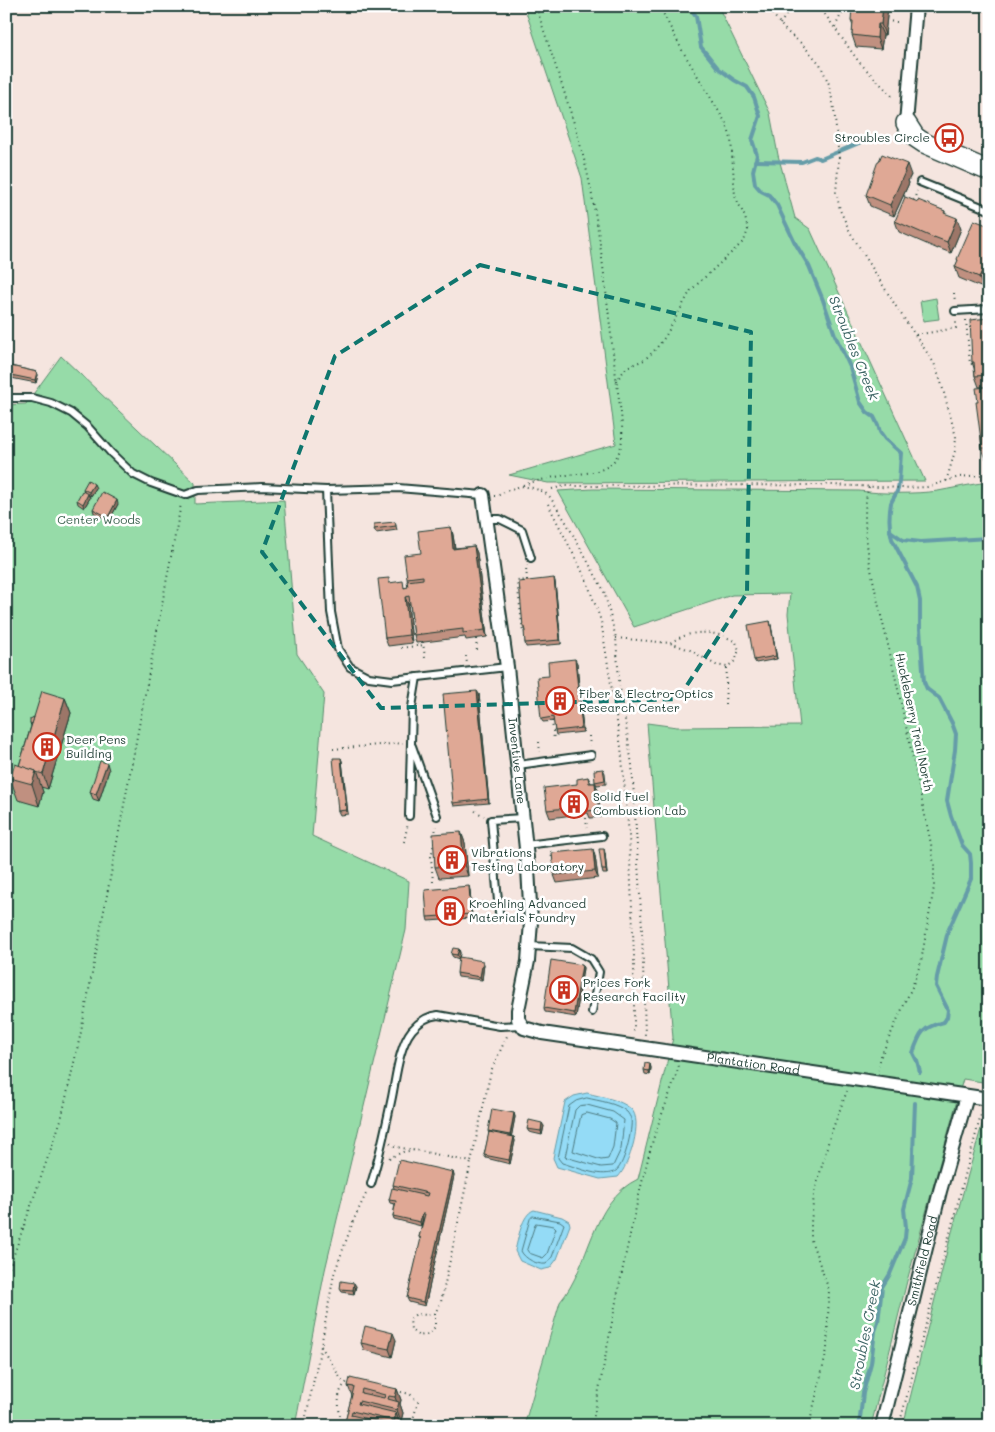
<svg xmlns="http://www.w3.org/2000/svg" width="995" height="1432" font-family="Mali,sans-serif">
	<rect width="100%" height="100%" fill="#f5e5df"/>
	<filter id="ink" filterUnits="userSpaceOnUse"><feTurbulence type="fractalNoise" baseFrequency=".02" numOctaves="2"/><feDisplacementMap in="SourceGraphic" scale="10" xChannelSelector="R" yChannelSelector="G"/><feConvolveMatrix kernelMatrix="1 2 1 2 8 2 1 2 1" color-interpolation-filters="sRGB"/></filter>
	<g filter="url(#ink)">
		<g fill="#96dba8" stroke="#5a8c6e">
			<path d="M524 6H718L770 113 778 155 795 218 810 229 925 481 548 483 509 475 616 444 582 178Z"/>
			<path d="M936 298 939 319 923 321 920 301Z"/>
			<path d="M61 356 195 483V504L284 500 297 654 324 694 312 836 409 881 406 930 325 1270 295 1426H6V405L26 404Z"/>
			<path d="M989 482V1083L963 1079 907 1281 871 1426H524L560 1302C591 1265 590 1202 638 1179L673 1038 647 723 677 727 800 726 788 614 790 594 732 595 634 627 558 491 593 489 859 491C881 494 917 494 938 491 955 488 971 484 989 482Z"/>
			<path d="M989 1100V1426H903L950 1239Z"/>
		</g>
		<g fill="#94dbf6" stroke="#659ca8">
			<path d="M587 1093C601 1097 620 1099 631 1109 644 1120 629 1166 618 1177L600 1179 557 1167 553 1158 565 1102 574 1096Z"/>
			<path d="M534 1210 562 1217 569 1221 570 1225 557 1259 550 1268 541 1270 520 1261 515 1251C518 1239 522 1214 534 1210Z"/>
		</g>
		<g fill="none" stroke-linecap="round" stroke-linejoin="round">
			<g stroke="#4e7c82" stroke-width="1">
				<path d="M587 1098C599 1101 617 1103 627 1112 628 1113 631 1118 631 1119 633 1128 624 1169 614 1172 598 1178 577 1167 562 1163L558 1158 569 1106 576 1101Z"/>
				<path d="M587 1105 613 1112 624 1120 621 1149 613 1166 601 1167 565 1157 575 1110 579 1106Z"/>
				<path d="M587 1113 610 1119 616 1123 613 1147 608 1159 601 1160 573 1151 581 1115Z"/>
				<path d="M533 1216 560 1221 564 1224 552 1257 546 1264C537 1265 525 1259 521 1251L530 1219Z"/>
				<path d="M536 1223 554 1226 556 1228 547 1254 543 1258 529 1253 527 1250Z"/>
			</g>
			<g stroke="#659ca8" stroke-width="4">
				<path d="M689 6 696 16 701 47 718 68 734 80 747 87 754 97 760 116 752 140 757 155 753 171 755 184 761 191 769 195 777 205 795 243 809 266 823 300 835 335 850 367 860 402 867 412 874 417 878 425 880 432 885 439 901 453C900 465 900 477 898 489 896 495 893 498 891 503 889 514 889 528 892 539L917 587 920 601V629L924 682 927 689 939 698 952 723 956 734 955 750 947 801 951 816 962 845 970 854 971 863V879L948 931 937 977 936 986 948 1010 947 1017 944 1022C923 1027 920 1032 913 1053L917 1061 920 1072"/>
				<path d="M755 161 802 162 815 157 821 159 859 143"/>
				<path d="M890 531 903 540 921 542 989 538"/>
				<path d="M859 1426 863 1393 871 1363 875 1331 878 1322 882 1287 890 1274 905 1238 906 1227 904 1209 912 1178 915 1103"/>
			</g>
			<defs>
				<g id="lane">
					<path d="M920 182 989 210"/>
					<path d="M955 311 989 309"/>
					<path d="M6 398H32L51 403 71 413 88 427 111 453 133 474 151 483 185 495 198 490 262 487 326 490 398 488 483 495"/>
					<path d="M326 490 331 612 338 649 350 667 369 677 392 680 507 667"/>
					<path d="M486 519H500L522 530 531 558"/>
					<path d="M412 746 437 816"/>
					<path d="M518 765 591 755"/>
					<path d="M409 816 412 707 417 677"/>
					<path d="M525 845 602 836"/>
					<path d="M499 913 491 820 523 818"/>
					<path d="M529 946 572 948 591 959 599 972 592 1012"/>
					<path d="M371 1184C380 1155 386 1126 392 1097 396 1077 399 1046 412 1030 419 1022 427 1016 438 1015L500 1026 521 1025"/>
				</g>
				<g id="street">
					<path d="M906 123 916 6"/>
					<path id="s1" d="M483 495 507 667 528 868 531 922 528 961 518 1010V1019L524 1028 542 1033 989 1099"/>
					<path id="s2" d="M882 1426 940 1191 967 1096"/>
				</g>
				<path id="secondary" d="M906 123 915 137 924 143 989 171"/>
			</defs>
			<use href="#lane" stroke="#1f3d34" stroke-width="10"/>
			<use href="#street" stroke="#1f3d34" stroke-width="16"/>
			<use href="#secondary" stroke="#1f3d34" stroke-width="22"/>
			<g stroke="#1f3d34" stroke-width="2" stroke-dasharray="1 4" stroke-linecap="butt">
				<path d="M766 6 786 31 802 44 820 64 829 84 834 109 839 158 836 192 840 210 850 232 897 308 934 363 941 382 956 437 955 451 946 482"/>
				<path d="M819 6 859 62 894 98"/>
				<path d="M886 21 897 22"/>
				<path d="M780 24 792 6"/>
				<path d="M835 27 845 6"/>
				<path d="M904 196 914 200 917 191"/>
				<path d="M954 293 955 302"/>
				<path d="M966 320 970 364H973"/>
				<path d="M916 335 956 328V319"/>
				<path d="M616 381 627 367 644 360 654 351 665 337 691 290 744 241 748 230 745 217 735 196 731 139 727 125 682 50 664 15 655 6"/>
				<path d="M523 485C536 481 548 478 561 476 582 472 610 476 619 452 624 440 622 425 621 413 609 334 605 254 588 176 575 119 554 63 536 6"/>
				<path d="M869 487C855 527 882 615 891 658 905 720 918 782 931 844L934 865V887L921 962 912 987 881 1056 878 1070"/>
				<path d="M552 489 565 486 831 485 903 488 927 487 959 477 989 474"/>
				<path d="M494 496H497L508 490 521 486 533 488 544 492 550 497 566 522 604 591 616 638 619 681 632 765 642 928 645 1036"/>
				<path d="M548 504 586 579 601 621 621 747 629 835 634 956V1035"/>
				<path d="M527 580 526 567 527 565"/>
				<path d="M525 633H523L517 581 527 580"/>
				<path d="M616 638 670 643 690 650 716 665 727 667 735 661 739 650 736 642C715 630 691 629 670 643"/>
				<path d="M476 639 477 652"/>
				<path d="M423 642 425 658"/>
				<path d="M400 644V648L424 645"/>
				<path d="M466 656 467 664"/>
				<path d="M725 704 727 667"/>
				<path d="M552 721 554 740"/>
				<path d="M589 736 590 746"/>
				<path d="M539 742 540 752"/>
				<path d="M333 749 403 743"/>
				<path d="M475 811 484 816"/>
				<path d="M586 818 587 828"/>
				<path d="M435 836 436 826"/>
				<path d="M404 842 408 823"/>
				<path d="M551 851 554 874H556"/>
				<path d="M433 882 431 857 434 843"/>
				<path d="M471 904 488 902"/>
				<path d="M390 1143 396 1147 414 1150"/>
				<path d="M389 1158 403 1152 416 1150 471 1162 491 1071 507 1036"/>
				<path d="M6 1277 61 1120 81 1032 181 504"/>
				<path d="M435 1313V1327L429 1334 419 1336 411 1330 410 1319 416 1314 427 1315 435 1313 441 1302 471 1162"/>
				<path d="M321 1346 344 1384"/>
				<path d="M396 1391 410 1394 418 1402 411 1426"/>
				<path d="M304 1426 321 1346 334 1274 354 1219 367 1192"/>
				<path d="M341 1426C340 1408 333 1391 350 1380"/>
				<path d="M592 1426C610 1334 626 1242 650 1151 657 1122 671 1095 679 1065"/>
				<path d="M809 1426 827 1350 829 1290 811 1240V1222L814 1195 830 1136 847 1091"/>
				<path d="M899 1426 982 1111"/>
			</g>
			<use href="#lane" stroke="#fff" stroke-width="6"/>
			<use href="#street" stroke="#fff" stroke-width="12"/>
			<use href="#secondary" stroke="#fff" stroke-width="19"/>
		</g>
		<g fill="#c09080" stroke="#1f3d34">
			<path d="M888 7 885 35H883L881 49 856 47 852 35 853 26 851 21Z"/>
			<path d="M911 175 908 181 909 183 894 216 870 206 866 195Z"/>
			<path d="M918 202 945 211V213L961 229 951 253 938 248V249L899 232 895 221Z"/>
			<path d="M989 226 983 288 959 278 955 267 958 261 957 259Z"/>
			<path d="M989 318V386L979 387 975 376 974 368 972 362Z"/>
			<path d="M6 365 37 372 38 375 36 383 6 377Z"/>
			<path d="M989 387V459H986L982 448 978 402Z"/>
			<path d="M96 488 91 496 89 495 90 498 84 508 78 504 77 500 84 492 83 489Z"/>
			<path d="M118 504 109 521 94 513 93 509Z"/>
			<path d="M395 522 397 530 376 533 374 529Z"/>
			<path d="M451 527 453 535 455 548 474 546 477 553 487 637 466 640 465 637 416 643 414 635 410 604H408L412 643 388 646 385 638 390 583 406 588 408 587 407 578 421 553Z"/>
			<path d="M554 578 555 582 561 644 526 647 525 643 526 631H525L523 627Z"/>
			<path d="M770 621 777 659 756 663 754 660Z"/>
			<path d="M577 663 583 732 556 735 555 731 554 721 543 722 541 719 549 676Z"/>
			<path d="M479 694 489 803 454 806 453 803Z"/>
			<path d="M65 698 71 713 48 789 41 787 43 792 39 806 18 800 10 778 19 766 31 726 30 723 34 717Z"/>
			<path d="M341 758 342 761 348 814 340 815 338 811Z"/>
			<path d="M603 769 605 773 606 784 597 785 595 782Z"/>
			<path d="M109 770 99 801 93 799 90 792Z"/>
			<path d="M588 777 591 783H595L598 790 601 817 590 818 588 813 550 818 547 810 577 784Z"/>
			<path d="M461 832 465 843 468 876 439 878 435 867Z"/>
			<path d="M605 853 607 874H603L602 870Z"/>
			<path d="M595 856 598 878 557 883 554 875Z"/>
			<path d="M470 890 472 918 428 921 427 917Z"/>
			<path d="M459 949 460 953 459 959 453 957 451 954Z"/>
			<path d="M484 964 482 980 458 977 457 973Z"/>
			<path d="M582 965 583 968 576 1017 545 1012 544 1008Z"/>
			<path d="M650 1064 651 1068 650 1075 645 1074 644 1070Z"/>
			<path d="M514 1113 515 1117 511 1137H514L515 1141 510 1164 486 1158 484 1155 489 1134 488 1131Z"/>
			<path d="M544 1126 542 1135 529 1132 527 1129Z"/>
			<path d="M453 1172 454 1176 425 1306 409 1302 407 1298 421 1241 419 1237 424 1218 421 1226 394 1219 393 1216 395 1204 390 1203 389 1200 394 1188 393 1185Z"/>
			<path d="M356 1286 354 1294 342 1292 340 1289Z"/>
			<path d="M396 1340 392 1357 364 1350 361 1343Z"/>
			<path d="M348 1386 397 1389 401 1400 400 1404 403 1413 401 1421 399 1420 400 1426H347L345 1422 352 1396Z"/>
		</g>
		<g fill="#9c7668" stroke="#1f3d34">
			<path d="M883 6 888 7 885 35 881 24Z"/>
			<path d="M878 24 883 35 881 49 877 38Z"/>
			<path d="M907 164 911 175 908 181 909 183 894 216 890 205Z"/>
			<path d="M957 218 961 229 951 253 947 242Z"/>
			<path d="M989 258V277L983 288 979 277Z"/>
			<path d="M37 372 38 375 36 383 35 380Z"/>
			<path d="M94 484 96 488 91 496 89 492Z"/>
			<path d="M88 494 90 498 84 508 83 504Z"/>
			<path d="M117 500 118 504 109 521 108 517Z"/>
			<path d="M451 527 453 535 456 556 453 549Z"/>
			<path d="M474 546 477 553 487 637 485 630Z"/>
			<path d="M554 578 555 582 561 644 560 640Z"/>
			<path d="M405 597 408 604 412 643 409 635Z"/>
			<path d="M770 621 771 625 777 659 776 656Z"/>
			<path d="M575 659 577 663 583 732 582 728Z"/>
			<path d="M477 691 479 694 489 803 488 799Z"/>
			<path d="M65 698 71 713 48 789 43 774Z"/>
			<path d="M341 758 342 761 348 814 346 810Z"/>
			<path d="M107 763 109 770 99 801 96 794Z"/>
			<path d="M36 771 43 792 39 806 32 784Z"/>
			<path d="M595 783 598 790 601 817 598 810Z"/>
			<path d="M461 832 465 843 468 876 464 865Z"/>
			<path d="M593 849 595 856 598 878 595 871Z"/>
			<path d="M604 849 605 853 607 874 606 870Z"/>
			<path d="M469 886 470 890 472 918 471 914Z"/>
			<path d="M459 949 460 953 459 959 457 955Z"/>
			<path d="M483 961 484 964 482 980 480 977Z"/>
			<path d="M582 965 583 968 576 1017 574 1013Z"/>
			<path d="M650 1064 651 1068 650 1075 649 1071Z"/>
			<path d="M514 1113 515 1117 511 1139 510 1135Z"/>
			<path d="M542 1123 544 1126 542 1135 541 1131Z"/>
			<path d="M514 1137 515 1141 510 1164 509 1160Z"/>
			<path d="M453 1172 454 1176 425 1306 423 1302Z"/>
			<path d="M422 1214 423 1218 421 1226 420 1222Z"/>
			<path d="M354 1283 356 1286 354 1294 353 1290Z"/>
			<path d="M393 1333 396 1340 392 1357 389 1349Z"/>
			<path d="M397 1389 401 1400 400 1404 403 1413 401 1421 397 1410 398 1406 395 1397Z"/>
			<path d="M396 1413 400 1424V1426H396L394 1421Z"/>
		</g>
		<g fill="#dfa895" stroke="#1f3d34" fill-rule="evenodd">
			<path d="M852 6H883L881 24H878L877 38 852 35 853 21H851Z"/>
			<path d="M882 154 907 164 904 171 905 172 890 205 866 195 878 161H879Z"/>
			<path d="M905 197 918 202V200L945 211 944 213 957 218 947 242 934 237V238L895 221Z"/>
			<path d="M974 220 989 226V258L979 277 955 267 958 260 957 259Z"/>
			<path d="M989 318V375L975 376 974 362H972L970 320Z"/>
			<path d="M6 365 37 372 35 380 6 374Z"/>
			<path d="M989 387V448H982L976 402H978L976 388Z"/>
			<path d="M88 480 94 484 89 492 83 489Z"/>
			<path d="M82 491 88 494 83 504 77 500Z"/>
			<path d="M102 492 117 500 108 517 93 509Z"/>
			<path d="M395 522 396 526 374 529V524Z"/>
			<path d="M451 527 453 549 474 546 485 630 463 633V629L414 635 409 596 405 597 409 635 385 638 378 579 389 578V583L403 581 404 588 408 587 407 581 423 579V576L407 578 404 555 421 553 418 531Z"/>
			<path d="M554 578 560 640 525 643 524 631H526L525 627H523L519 582Z"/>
			<path d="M770 621 776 656 754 660 748 625Z"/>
			<path d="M575 659 582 728 555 731 553 717 541 719 537 677 549 676 548 662Z"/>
			<path d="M42 691 65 698 43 774 36 772V771L19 766Z"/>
			<path d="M477 691 488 799 453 803 443 694Z"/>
			<path d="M34 717 32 724 30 723V719Z"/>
			<path d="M333 758H341L346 810 338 811Z"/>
			<path d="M100 761 107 763 96 794 90 792Z"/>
			<path d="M15 764 36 771 32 784 10 778Z"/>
			<path d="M603 769 605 780 595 782 594 770Z"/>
			<path d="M588 777 589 783H595L598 810 587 811 586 806 547 810 544 788 577 784V779Z"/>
			<path d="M461 832 464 865 435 867 433 834Z"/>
			<path d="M593 849 595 871 554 875 552 853Z"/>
			<path d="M599 849H604L606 870H602Z"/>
			<path d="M469 886 471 914 427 917 425 890Z"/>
			<path d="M453 948 459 949 457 955 451 954Z"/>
			<path d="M459 957 483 961 480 977 457 973Z"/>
			<path d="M551 960 582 965 574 1013 544 1008Z"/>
			<path d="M645 1063 650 1064 649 1071 644 1070Z"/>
			<path d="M492 1109 514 1113 510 1135 488 1131Z"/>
			<path d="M529 1120 542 1123 541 1131 527 1129Z"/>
			<path d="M489 1132 514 1137 509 1160 484 1155Z"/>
			<path d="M399 1160 453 1172 423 1302 407 1298 421 1238 419 1237 425 1214H422L420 1222 393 1216 396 1201 389 1200 392 1188 427 1196 428 1193 393 1185Z"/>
			<path d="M341 1281 354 1283 353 1290 340 1289Z"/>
			<path d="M365 1326 393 1333 389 1349 361 1343Z"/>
			<path d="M350 1378 397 1389 395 1397 389 1396 388 1399 399 1402 397 1410 359 1401 358 1404 396 1413 394 1421 352 1411 351 1415 393 1425V1426H362L345 1422 354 1387 348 1386ZM362 1389 385 1395 384 1398 361 1393Z"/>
		</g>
	</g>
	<path fill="none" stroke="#0f766e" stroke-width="4" stroke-dasharray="10 6" stroke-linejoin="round" d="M480 265 751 332 747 593 678 699 381 708 262 552 335 356Z"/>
	<defs>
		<symbol id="bus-ring" viewBox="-11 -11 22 22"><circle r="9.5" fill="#fff" stroke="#c8321e" stroke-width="1.5"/><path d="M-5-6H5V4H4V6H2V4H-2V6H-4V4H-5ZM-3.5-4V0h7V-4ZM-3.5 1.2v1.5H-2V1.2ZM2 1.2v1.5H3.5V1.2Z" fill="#c8321e"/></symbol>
		<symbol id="building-ring" viewBox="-11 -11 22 22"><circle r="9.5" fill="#fff" stroke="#c8321e" stroke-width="1.5"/><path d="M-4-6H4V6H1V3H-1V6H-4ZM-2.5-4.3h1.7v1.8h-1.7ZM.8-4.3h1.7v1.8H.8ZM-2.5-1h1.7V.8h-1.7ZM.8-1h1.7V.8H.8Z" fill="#c8321e"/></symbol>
	</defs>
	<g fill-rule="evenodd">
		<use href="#bus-ring" x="933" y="122" width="32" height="32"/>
		<use href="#building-ring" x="544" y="685" width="32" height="32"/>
		<use href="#building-ring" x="31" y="731" width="32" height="32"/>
		<use href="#building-ring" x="558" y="788" width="32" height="32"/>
		<use href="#building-ring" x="436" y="844" width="32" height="32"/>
		<use href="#building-ring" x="434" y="895" width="32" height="32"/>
		<use href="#building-ring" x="548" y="974" width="32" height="32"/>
	</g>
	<g text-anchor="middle" stroke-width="5" stroke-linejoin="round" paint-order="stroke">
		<g font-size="12" fill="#1f3d34" stroke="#fff" text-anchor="start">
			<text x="930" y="142" text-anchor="end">Stroubles Circle</text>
			<text x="579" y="698">Fiber &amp; Electro-Optics<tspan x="579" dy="14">Research Center</tspan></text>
			<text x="66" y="744">Deer Pens<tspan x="66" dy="14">Building</tspan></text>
			<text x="593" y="801">Solid Fuel<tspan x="593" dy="14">Combustion Lab</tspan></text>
			<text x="471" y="857">Vibrations<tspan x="471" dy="14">Testing Laboratory</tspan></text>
			<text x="469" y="908">Kroehling Advanced<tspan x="469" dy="14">Materials Foundry</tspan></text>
			<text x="583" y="987">Prices Fork<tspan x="583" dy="14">Research Facility</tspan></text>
		</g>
		<g font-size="12" fill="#3d6451" stroke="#fff">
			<text x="99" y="524">Center Woods</text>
		</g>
		<g font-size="12" fill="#1f3d34" stroke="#fff">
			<text transform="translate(914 722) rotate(78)" y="4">Huckleberry Trail North</text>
			<text dy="4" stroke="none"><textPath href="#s1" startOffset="268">Inventive Lane</textPath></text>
			<text dy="4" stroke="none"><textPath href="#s1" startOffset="771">Plantation Road</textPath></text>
			<text dy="4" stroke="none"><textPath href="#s2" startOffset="170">Smithfield Road</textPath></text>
		</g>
		<g font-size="14" font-style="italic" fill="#3c6464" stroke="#fff">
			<text transform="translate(854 348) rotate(68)" y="5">Stroubles Creek</text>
			<text transform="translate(865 1335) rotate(-79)" y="5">Stroubles Creek</text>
		</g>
	</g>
	<rect width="995" height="1432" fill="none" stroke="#fff" stroke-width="25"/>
	<rect x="12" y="12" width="970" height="1407" fill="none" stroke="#1f3d34" stroke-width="2" filter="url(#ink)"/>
</svg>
